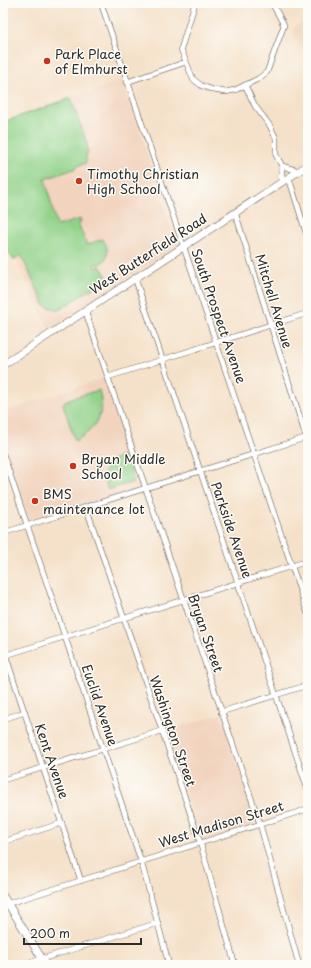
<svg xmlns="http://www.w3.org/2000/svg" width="311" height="968" font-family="'Playpen Sans',sans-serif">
	<rect width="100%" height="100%" fill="#fdfcf7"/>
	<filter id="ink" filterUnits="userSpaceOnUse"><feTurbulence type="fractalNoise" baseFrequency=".025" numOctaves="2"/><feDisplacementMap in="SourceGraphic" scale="8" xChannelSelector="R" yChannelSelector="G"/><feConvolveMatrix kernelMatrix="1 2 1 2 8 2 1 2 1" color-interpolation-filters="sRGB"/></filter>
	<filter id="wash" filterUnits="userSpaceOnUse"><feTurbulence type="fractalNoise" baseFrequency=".012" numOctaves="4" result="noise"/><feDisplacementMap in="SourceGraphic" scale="16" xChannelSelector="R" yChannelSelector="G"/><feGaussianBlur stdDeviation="0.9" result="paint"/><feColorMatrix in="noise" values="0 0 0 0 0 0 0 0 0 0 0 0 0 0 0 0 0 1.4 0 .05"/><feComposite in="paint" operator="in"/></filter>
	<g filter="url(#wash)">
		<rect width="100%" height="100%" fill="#f5e1c9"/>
		<g fill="#f2d4be">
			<path d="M308 19V57L292 29Z"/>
			<path d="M123 80 177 245 49 330 16 259 13 260 3 239V122Z"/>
			<path d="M106 377 143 487 30 522 3 445V412Z"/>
			<path d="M221 714 258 823 202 840 163 732Z"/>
		</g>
		<g fill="#91d289" stroke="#5e7e5a">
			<path d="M71 98 87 144 88 153 86 154V163L77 166V168L45 179 57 226 80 219 81 222 78 223 87 245 103 239C109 249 110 258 99 265L97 263 94 265 96 268 100 266 108 278 59 310 45 306 21 255 13 260 3 239V122Z"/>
			<path d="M99 390C106 414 96 430 75 441L63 404 66 400Z"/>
			<path d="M126 455 133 482 108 490C101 469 104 461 126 455Z"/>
		</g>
	</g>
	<g filter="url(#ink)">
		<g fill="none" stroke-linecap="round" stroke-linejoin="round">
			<defs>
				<g id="minor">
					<path d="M101 3 308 614"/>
					<path d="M195 3 181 49 193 79 202 86 214 90 225 92 235 90 258 79 267 72 284 25 272 3"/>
					<path d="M127 82 186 62"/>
					<path d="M245 85 255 106 270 126 276 138V155L282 166 281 182"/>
					<path d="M282 166 299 171"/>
					<path d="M289 178 308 239"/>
					<path d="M235 212 308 443"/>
					<path d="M135 278 308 790"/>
					<path d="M85 310 260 824 299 965"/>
					<path d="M108 377 308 313"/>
					<path d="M3 454 141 861 169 965"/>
					<path d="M86 507 200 842 235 965"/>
					<path d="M3 533 308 437"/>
					<path d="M3 648 81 881"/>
					<path d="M3 656 308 561"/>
					<path d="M221 712 308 685"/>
					<path d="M3 719 25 712"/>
					<path d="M3 780 161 731"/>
					<path d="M3 842 62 823"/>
					<path d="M3 905 308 809"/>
					<path d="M22 965 158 923"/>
				</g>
				<g id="major">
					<path d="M3 365 308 165"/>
					<path d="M3 896 46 965"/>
				</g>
			</defs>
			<use href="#minor" stroke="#494643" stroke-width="6"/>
			<use href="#major" stroke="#494643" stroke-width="8"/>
			<use href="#minor" stroke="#fff" stroke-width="5"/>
			<use href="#major" stroke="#fff" stroke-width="7"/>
		</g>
	</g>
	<g fill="#c8321e" stroke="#fdfcf7" stroke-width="1.5">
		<circle cx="47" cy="61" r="4"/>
		<circle cx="79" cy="181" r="4"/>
		<circle cx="73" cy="466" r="4"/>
		<circle cx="35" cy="501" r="4"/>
	</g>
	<g text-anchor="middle" stroke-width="3" stroke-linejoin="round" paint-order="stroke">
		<g font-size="13" fill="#2b2b2b" stroke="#fdfcf7" text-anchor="start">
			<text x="55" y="59">Park Place<tspan x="55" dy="15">of Elmhurst</tspan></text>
			<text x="87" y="179">Timothy Christian<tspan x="87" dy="15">High School</tspan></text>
			<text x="81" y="464">Bryan Middle<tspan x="81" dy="15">School</tspan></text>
			<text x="43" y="499">BMS<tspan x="43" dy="15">maintenance lot</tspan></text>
		</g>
		<g font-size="13" fill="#2b2b2b" stroke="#fdfcf7">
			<text transform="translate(148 254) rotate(-33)" y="5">West Butterfield Road</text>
			<text transform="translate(274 301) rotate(73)" y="5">Mitchell Avenue</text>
			<text transform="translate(219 316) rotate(71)" y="5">South Prospect Avenue</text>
			<text transform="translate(232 530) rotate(71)" y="5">Parkside Avenue</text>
			<text transform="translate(206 633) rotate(71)" y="5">Bryan Street</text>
			<text transform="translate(100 705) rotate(71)" y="5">Euclid Avenue</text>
			<text transform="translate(173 731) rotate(71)" y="5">Washington Street</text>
			<text transform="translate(52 761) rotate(71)" y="5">Kent Avenue</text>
			<text transform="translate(221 824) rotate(-17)" y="5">West Madison Street</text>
		</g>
	</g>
	<rect width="311" height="968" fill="none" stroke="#fdfcf7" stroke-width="16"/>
	<path d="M24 938v6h117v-6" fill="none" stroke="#2b2b2b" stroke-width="2"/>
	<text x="30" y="938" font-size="12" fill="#2b2b2b" stroke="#fdfcf7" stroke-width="3" paint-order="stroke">200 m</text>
</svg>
